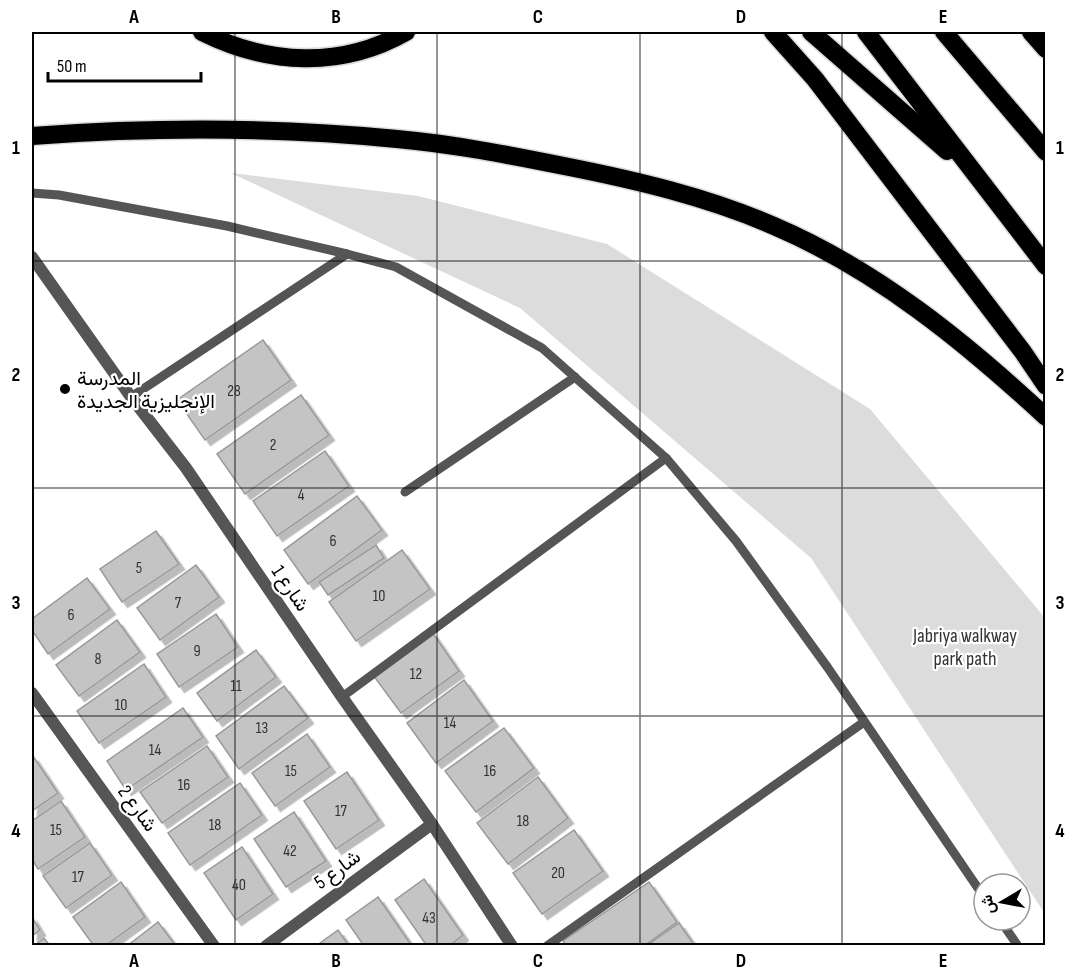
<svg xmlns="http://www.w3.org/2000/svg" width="1077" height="977" font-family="'Sofia Sans Condensed',Vazirmatn,sans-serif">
	<defs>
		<filter id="shadow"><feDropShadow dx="5.5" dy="5.5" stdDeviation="0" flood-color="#0004"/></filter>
	</defs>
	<rect width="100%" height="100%" fill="#fff"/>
	<path fill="#dcdcdc" d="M231 173 418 196 607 244 870 409 1045 618V914L811 558 520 308Z"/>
	<g fill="#c4c4c4" stroke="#999" stroke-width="1.5" filter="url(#shadow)">
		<path d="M263 340 291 380 205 440 177 400Z"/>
		<path d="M301 395 329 435 245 494 217 454Z"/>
		<path d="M325 451 349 486 277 536 253 501Z"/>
		<path d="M357 496 382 530 308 584 284 550Z"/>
		<path d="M156 531 179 564 122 602 100 569Z"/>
		<path d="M376 545 384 558 328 595 319 582Z"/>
		<path d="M402 550 430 589 356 641 329 602Z"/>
		<path d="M196 565 219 597 160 640 137 608Z"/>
		<path d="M87 578 110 609 48 654 32 630V619Z"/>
		<path d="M216 614 238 647 179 687 157 654Z"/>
		<path d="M117 620 140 652 79 696 56 665Z"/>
		<path d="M432 632 459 671 401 713 373 675Z"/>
		<path d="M256 650 276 677 217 721 197 693Z"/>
		<path d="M144 664 166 697 99 743 77 711Z"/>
		<path d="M464 680 493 721 436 763 407 723Z"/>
		<path d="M284 686 308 718 239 769 216 736Z"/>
		<path d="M183 708 203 737 126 790 107 761Z"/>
		<path d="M504 728 534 768 476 812 445 771Z"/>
		<path d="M307 734 330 767 275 806 252 773Z"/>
		<path d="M207 746 228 777 162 823 140 792Z"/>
		<path d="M33 756 58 793 32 811V757Z"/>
		<path d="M347 772 379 820 336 849 304 801Z"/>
		<path d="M538 777 568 818 508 864 477 823Z"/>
		<path d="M240 783 262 815 190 865 168 833Z"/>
		<path d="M61 801 85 837 38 869 32 859V821Z"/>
		<path d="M294 812 326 861 286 887 254 839Z"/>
		<path d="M574 830 603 871 542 914 513 873Z"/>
		<path d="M90 843 112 875 66 908 43 876Z"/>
		<path d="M242 847 273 894 236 920 204 873Z"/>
		<path d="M424 879 463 935 449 946H427L395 900Z"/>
		<path d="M121 882 145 917 105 946H94L73 917Z"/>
		<path d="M649 882 677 922 644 946H566L563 941Z"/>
		<path d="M378 897 412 946H364L346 920Z"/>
		<path d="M32 917 40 930 32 936Z"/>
		<path d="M158 922 176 946H127Z"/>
		<path d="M679 923 695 946H646Z"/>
		<path d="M338 930 349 946H316Z"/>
		<path d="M44 938 50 946H34Z"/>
	</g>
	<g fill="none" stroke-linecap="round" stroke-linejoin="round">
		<defs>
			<g id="highway">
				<path d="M202 32C268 65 341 69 406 32"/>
				<path d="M773 32 815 79 1023 352 1046 386"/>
				<path d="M811 32 947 151"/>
				<path d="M866 32 1046 266"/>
				<path d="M944 32 1046 152"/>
				<path d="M1031 32 1046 49"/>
				<path d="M32 136C153 127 276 127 397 139 453 144 509 155 564 166 635 180 708 197 774 226 877 270 965 342 1046 417"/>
			</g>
		</defs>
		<use href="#highway" stroke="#dbdbdb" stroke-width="21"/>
		<g stroke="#555" stroke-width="9">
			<path d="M32 193 59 195 227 226 347 254"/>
			<path d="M131 397 347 254 396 267 542 348 666 458 736 541 828 668 984 897"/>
			<path d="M405 492 575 377"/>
			<path d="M342 697 666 458"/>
			<path d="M1000 920 1018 946"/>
			<path d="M547 946 864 722"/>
		</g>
		<g stroke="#555" stroke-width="12">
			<path d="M32 257 131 397 186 468 342 697 432 824 512 946"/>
			<path d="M32 693 214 946"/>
			<path d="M266 946 432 824"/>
		</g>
		<use href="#highway" stroke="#000" stroke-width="18"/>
	</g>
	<path fill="none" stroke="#000" stroke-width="1.5" stroke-opacity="0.55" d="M235 32V946M437 32V946M640 32V946M842 32V946M32 261H1046M32 488H1046M32 716H1046"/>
	<circle fill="#000" stroke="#fff" stroke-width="2" cx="65" cy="389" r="6"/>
	<g text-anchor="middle" stroke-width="4.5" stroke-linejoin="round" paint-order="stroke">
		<g font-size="16" fill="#313131">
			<text x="234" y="396">28</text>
			<text x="273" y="450">2</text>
			<text x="301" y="500">4</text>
			<text x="333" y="546">6</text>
			<text x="139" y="573">5</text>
			<text x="379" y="601">10</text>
			<text x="178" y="608">7</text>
			<text x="71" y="620">6</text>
			<text x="197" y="656">9</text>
			<text x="98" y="664">8</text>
			<text x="416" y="679">12</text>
			<text x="236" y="691">11</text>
			<text x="121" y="710">10</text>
			<text x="450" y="728">14</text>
			<text x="262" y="733">13</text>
			<text x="155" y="755">14</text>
			<text x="291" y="776">15</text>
			<text x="490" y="776">16</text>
			<text x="184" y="790">16</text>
			<text x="341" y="816">17</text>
			<text x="523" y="826">18</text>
			<text x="215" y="830">18</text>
			<text x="56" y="835">15</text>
			<text x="290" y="856">42</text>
			<text x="558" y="878">20</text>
			<text x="78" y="882">17</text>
			<text x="239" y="890">40</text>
			<text x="429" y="923">43</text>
		</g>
		<g font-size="20" fill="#000" stroke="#fff" text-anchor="start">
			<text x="77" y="385">المدرسة<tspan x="77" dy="23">الإنجليزية الجديدة</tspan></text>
		</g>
		<g font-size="20" fill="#000" stroke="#fff">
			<text transform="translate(291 588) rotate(56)" y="7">شارع 1</text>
			<text transform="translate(138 808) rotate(54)" y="7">شارع 2</text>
			<text transform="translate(337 869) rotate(-36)" y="7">شارع 5</text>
		</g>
		<g font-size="20" fill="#333" stroke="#fff">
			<text x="965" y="642">Jabriya walkway<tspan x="965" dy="23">park path</tspan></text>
		</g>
	</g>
	<rect width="1077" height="977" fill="none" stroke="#ffffff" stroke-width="66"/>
	<g transform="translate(1002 902) rotate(260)"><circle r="28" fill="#ffffff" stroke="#999999" stroke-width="1.5"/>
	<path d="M0-4.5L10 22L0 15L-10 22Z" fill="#000000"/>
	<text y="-9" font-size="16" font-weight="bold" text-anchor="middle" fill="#000000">ش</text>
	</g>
	<path d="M48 72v9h153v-9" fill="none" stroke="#000000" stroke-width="3"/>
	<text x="57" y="72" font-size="18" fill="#000000" stroke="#ffffff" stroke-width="4.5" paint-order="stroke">50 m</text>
	<rect x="33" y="33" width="1011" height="911" fill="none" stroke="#000" stroke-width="2"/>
	<g font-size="20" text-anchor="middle" font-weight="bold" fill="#000">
		<text x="134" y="23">A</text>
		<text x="336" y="23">B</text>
		<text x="538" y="23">C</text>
		<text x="741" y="23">D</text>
		<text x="943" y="23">E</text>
		<text x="16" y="154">1</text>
		<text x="1060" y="154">1</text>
		<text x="16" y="381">2</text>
		<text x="1060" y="381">2</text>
		<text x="16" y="609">3</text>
		<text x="1060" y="609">3</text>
		<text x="16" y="837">4</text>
		<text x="1060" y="837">4</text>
		<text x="134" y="967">A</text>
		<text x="336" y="967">B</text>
		<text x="538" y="967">C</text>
		<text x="741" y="967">D</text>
		<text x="943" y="967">E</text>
	</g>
</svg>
